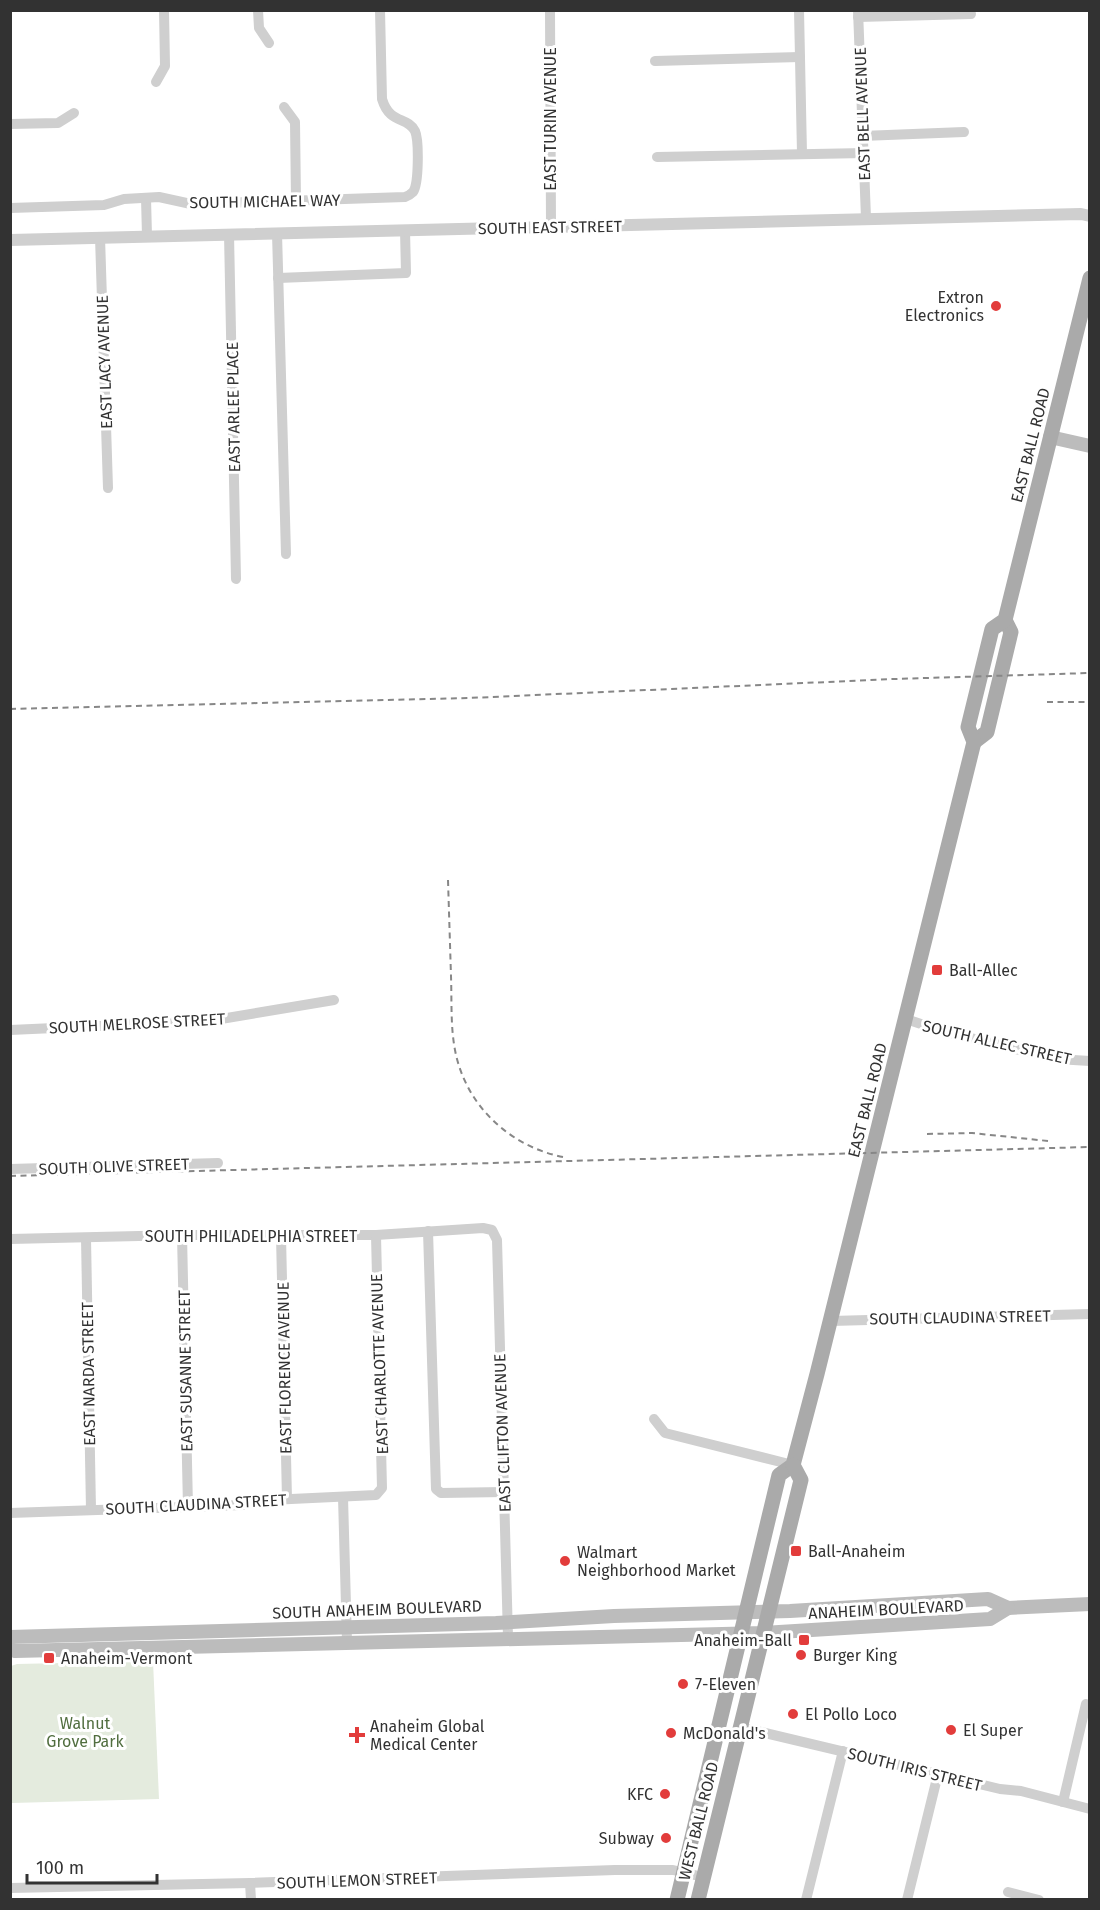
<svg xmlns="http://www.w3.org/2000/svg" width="1100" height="1910" font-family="'Fira Sans',sans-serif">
	<rect width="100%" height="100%" fill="#fff"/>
	<path fill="#e4ebde" d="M153 1661 159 1799 12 1803 11 1666 17 1664Z"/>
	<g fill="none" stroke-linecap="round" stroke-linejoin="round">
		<g stroke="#cfcfcf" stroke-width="10">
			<path d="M258 10 259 28 269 43"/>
			<path d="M550 10 551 227"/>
			<path d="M799 10 802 154"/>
			<path d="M858 10 866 218"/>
			<path d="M858 17 971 14"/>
			<path d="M655 61 800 57"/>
			<path d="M156 82 165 66 164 10"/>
			<path d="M284 107 295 122 296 201"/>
			<path d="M10 124 58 123 74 113"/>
			<path d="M862 136 964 132"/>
			<path d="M657 157 865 153"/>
			<path d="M146 198 147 236"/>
			<path d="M10 208 104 205 124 199 159 197 191 204 405 197C408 196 411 194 413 192 419 184 419 140 415 131 407 116 390 125 382 99L380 10"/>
			<path d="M277 233 286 554"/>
			<path d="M229 234 236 579"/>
			<path d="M100 237 108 488"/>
			<path d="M278 278 406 273 405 230"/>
			<path d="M906 1019 942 1031 1057 1059 1090 1061"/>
			<path d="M10 1030 209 1021 334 1000"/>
			<path d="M10 1169 218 1163"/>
			<path d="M428 1231 436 1489 441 1493 504 1492"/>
			<path d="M182 1235 188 1507"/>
			<path d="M281 1236 287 1499"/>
			<path d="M86 1238 91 1510"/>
			<path d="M10 1239 182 1235H376L483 1228 492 1230 497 1240 508 1637"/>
			<path d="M831 1321 1090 1314"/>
			<path d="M654 1419 665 1433 793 1465"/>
			<path d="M343 1497 347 1642"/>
			<path d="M10 1513 243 1505 270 1500 376 1495 382 1488 376 1235"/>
			<path d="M740 1727 1000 1789 1021 1791 1090 1809"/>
			<path d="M1063 1802 1086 1704"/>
			<path d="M250 1883 251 1900"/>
			<path d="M10 1888 250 1883 615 1870H673L703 1877"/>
			<path d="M1008 1892 1039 1900"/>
			<path d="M806 1900 843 1751"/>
			<path d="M907 1900 938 1774"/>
		</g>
		<path stroke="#cfcfcf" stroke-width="12" d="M10 240 1081 214 1090 216"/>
		<g stroke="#bcbcbc" stroke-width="14">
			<path d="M1050 437 1090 446"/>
			<path d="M10 1637 496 1623 614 1616 790 1611 988 1599 1008 1608 1090 1604"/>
			<path d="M10 1649 15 1651 763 1633 990 1619 1008 1608"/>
		</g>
		<g stroke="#aaa" stroke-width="15">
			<path d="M974 742 987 732 1011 632 1005 620"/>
			<path d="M677 1900 779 1475 793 1465 817 1374 974 742 968 727 992 629 1005 620 1090 278"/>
			<path d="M698 1900 801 1480 793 1465"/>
		</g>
		<g stroke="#878787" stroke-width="2" stroke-dasharray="6 4.5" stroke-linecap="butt">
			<path d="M1047 702H1090"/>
			<path d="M10 709 469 698 894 679 1090 673"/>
			<path d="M448 880C449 912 450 944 451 976 452 1004 450 1032 457 1059 470 1109 512 1147 563 1157"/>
			<path d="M927 1134 972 1133 1048 1141"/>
			<path d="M10 1176 1090 1147"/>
		</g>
	</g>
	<g fill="#e23c3b" stroke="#fff" stroke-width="2">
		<circle cx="996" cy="306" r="6"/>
		<rect x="931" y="964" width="12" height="12" rx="3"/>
		<rect x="790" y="1545" width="12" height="12" rx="3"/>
		<circle cx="565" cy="1561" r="6"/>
		<rect x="798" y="1634" width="12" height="12" rx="3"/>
		<circle cx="801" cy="1655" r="6"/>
		<rect x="43" y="1652" width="12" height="12" rx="3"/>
		<circle cx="683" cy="1684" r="6"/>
		<circle cx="793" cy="1714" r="6"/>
		<circle cx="951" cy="1730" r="6"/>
		<circle cx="671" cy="1733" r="6"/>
		<path d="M354 1726h6v6h6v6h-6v6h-6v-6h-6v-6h6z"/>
		<circle cx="665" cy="1794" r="6"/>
		<circle cx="666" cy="1838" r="6"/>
	</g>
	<g text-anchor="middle" stroke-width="6" stroke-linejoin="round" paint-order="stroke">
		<g font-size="16" fill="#323232" stroke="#fff">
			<text transform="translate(862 114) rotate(-92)" y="6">EAST BELL AVENUE</text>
			<text transform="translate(550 119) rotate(-90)" y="6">EAST TURIN AVENUE</text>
			<text transform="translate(265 201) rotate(-1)" y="6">SOUTH MICHAEL WAY</text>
			<text transform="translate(550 227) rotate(-1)" y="6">SOUTH EAST STREET</text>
			<text transform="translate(104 362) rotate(-92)" y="6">EAST LACY AVENUE</text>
			<text transform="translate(233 407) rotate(-91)" y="6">EAST ARLEE PLACE</text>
			<text transform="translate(1030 445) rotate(-76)" y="6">EAST BALL ROAD</text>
			<text transform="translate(137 1023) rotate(-3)" y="6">SOUTH MELROSE STREET</text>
			<text transform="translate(997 1042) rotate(13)" y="6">SOUTH ALLEC STREET</text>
			<text transform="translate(867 1100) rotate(-76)" y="6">EAST BALL ROAD</text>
			<text transform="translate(114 1166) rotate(-2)" y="6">SOUTH OLIVE STREET</text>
			<text x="251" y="1242">SOUTH PHILADELPHIA STREET</text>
			<text transform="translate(960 1317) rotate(-1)" y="6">SOUTH CLAUDINA STREET</text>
			<text transform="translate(379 1364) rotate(-92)" y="6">EAST CHARLOTTE AVENUE</text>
			<text transform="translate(284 1368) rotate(-91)" y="6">EAST FLORENCE AVENUE</text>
			<text transform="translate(185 1371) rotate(-91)" y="6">EAST SUSANNE STREET</text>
			<text transform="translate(88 1374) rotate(-91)" y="6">EAST NARDA STREET</text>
			<text transform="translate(502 1433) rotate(-92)" y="6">EAST CLIFTON AVENUE</text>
			<text transform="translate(196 1504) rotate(-3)" y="6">SOUTH CLAUDINA STREET</text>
			<text transform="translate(377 1609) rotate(-2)" y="6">SOUTH ANAHEIM BOULEVARD</text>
			<text transform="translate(886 1609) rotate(-3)" y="6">ANAHEIM BOULEVARD</text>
			<text transform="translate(915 1769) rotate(14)" y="6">SOUTH IRIS STREET</text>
			<text transform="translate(698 1821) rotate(-76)" y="6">WEST BALL ROAD</text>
			<text transform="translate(357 1880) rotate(-2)" y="6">SOUTH LEMON STREET</text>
		</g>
		<g font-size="16" fill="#323232" stroke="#fff" text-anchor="start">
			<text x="984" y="303" text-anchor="end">Extron<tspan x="984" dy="18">Electronics</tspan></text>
			<text x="949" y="976">Ball-Allec</text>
			<text x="808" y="1557">Ball-Anaheim</text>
			<text x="577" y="1558">Walmart<tspan x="577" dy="18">Neighborhood Market</tspan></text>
			<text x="792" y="1646" text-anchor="end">Anaheim-Ball</text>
			<text x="813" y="1661">Burger King</text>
			<text x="61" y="1664">Anaheim-Vermont</text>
			<text x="695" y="1690">7-Eleven</text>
			<text x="805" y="1720">El Pollo Loco</text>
			<text x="370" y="1732">Anaheim Global<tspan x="370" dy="18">Medical Center</tspan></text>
			<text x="963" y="1736">El Super</text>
			<text x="683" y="1739">McDonald's</text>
			<text x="653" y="1800" text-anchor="end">KFC</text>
			<text x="654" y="1844" text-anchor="end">Subway</text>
		</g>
		<g font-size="16" fill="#516e3f" stroke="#fff">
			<text x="85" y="1729">Walnut<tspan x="85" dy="18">Grove Park</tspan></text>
		</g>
	</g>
	<rect width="1100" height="1910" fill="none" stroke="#323232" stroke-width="24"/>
	<path d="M27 1874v9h130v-9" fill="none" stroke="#323232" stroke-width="3"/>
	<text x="36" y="1874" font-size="18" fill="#323232" stroke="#ffffff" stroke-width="4.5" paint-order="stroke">100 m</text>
</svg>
